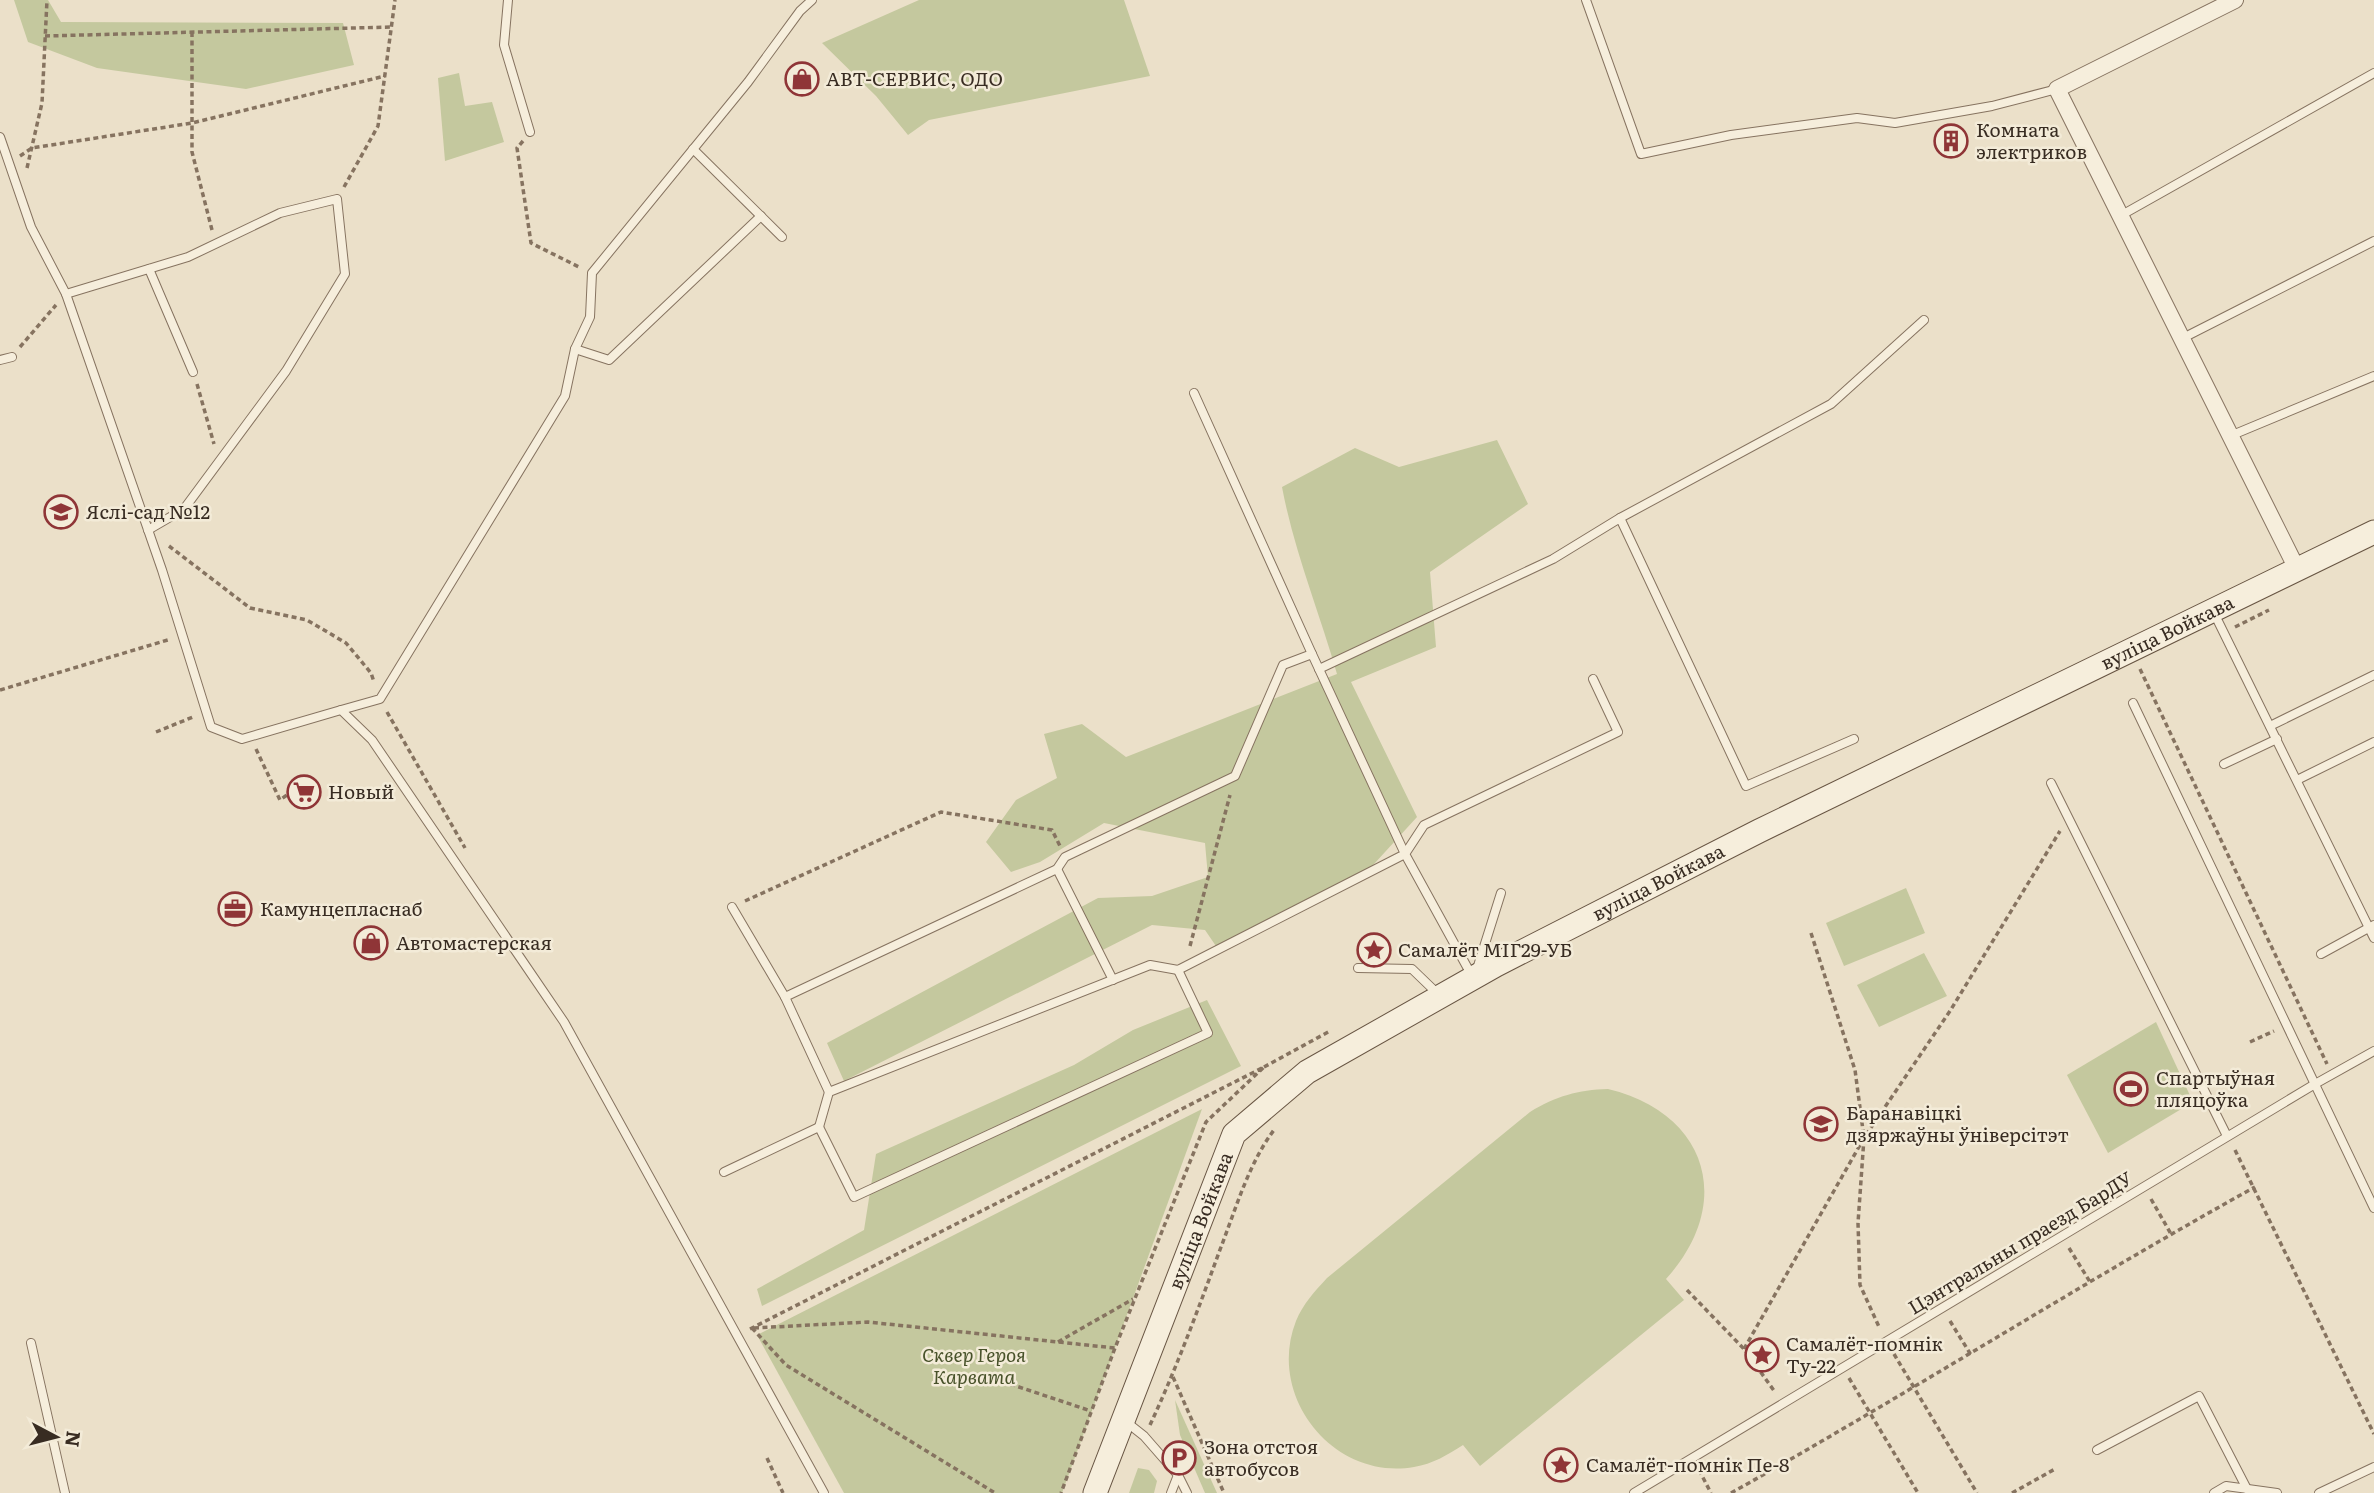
<svg xmlns="http://www.w3.org/2000/svg" width="2374" height="1493" font-family="Literata,serif">
	<rect width="100%" height="100%" fill="#ebe0c9"/>
	<g fill="#c4c89e">
		<path d="M14 0H48L61 22 343 23 354 65 246 89 97 68 28 42Z"/>
		<path d="M919 0H1124L1150 76 929 120 908 135 876 96 822 43Z"/>
		<path d="M459 73 465 106 492 102 504 142 445 161 438 78Z"/>
		<path d="M1497 440 1528 504 1430 572 1436 647 1351 682 1417 817 1364 875 1218 949 1205 930 1152 925 844 1081 827 1043 1098 898 1152 896 1208 877 1205 843 1104 823 1040 862 1011 872 986 842 1016 800 1057 778 1044 734 1082 724 1126 757 1337 674C1319 611 1294 551 1282 487L1355 448 1399 467Z"/>
		<path d="M1906 888 1925 933 1844 966 1826 923Z"/>
		<path d="M1924 953 1947 996 1879 1027 1857 985Z"/>
		<path d="M1207 1000 1241 1066 762 1306 757 1289 864 1230 876 1154 1074 1065 1133 1030Z"/>
		<path d="M2156 1022 2193 1102 2108 1153 2067 1075Z"/>
		<path d="M1608 1089C1708 1113 1735 1203 1666 1279L1684 1300 1480 1466 1463 1445C1447 1455 1433 1464 1414 1467 1334 1481 1266 1397 1296 1321 1303 1304 1315 1291 1327 1278L1530 1112C1556 1096 1578 1090 1608 1089Z"/>
		<path d="M1202 1109 1062 1493H844L757 1335Z"/>
		<path d="M1175 1400 1217 1493H1205L1180 1435Z"/>
		<path d="M1138 1468 1149 1470 1157 1481 1154 1493H1129Z"/>
	</g>
	<g fill="none" stroke-linecap="round" stroke-linejoin="round">
		<defs>
			<g id="service">
				<path d="M508 0 504 45 530 132"/>
				<path d="M1586 0 1641 154 1731 135 1857 118 1895 123 1992 106 2057 89"/>
				<path d="M0 137 31 227 66 294 162 570 211 727 242 739 341 710 372 740 564 1022 824 1493"/>
				<path d="M693 149 782 237"/>
				<path d="M2120 216 2374 73"/>
				<path d="M149 269 193 372"/>
				<path d="M66 294 188 257 280 213 337 199 345 274 286 371 184 509 148 530"/>
				<path d="M2181 339 2374 241"/>
				<path d="M575 349 609 360 761 216"/>
				<path d="M0 360 12 357"/>
				<path d="M1194 393 1312 654"/>
				<path d="M2230 436 2374 376"/>
				<path d="M1620 518 1831 404 1924 320"/>
				<path d="M2214 613 2374 938"/>
				<path d="M1319 669 1553 559 1620 518 1746 786 1854 739"/>
				<path d="M2133 703 2374 1208"/>
				<path d="M341 710 380 699 565 396 575 349 590 317 592 273 748 82 800 11 812 0"/>
				<path d="M2270 726 2374 675"/>
				<path d="M2224 764 2277 739"/>
				<path d="M2297 780 2374 742"/>
				<path d="M2051 783 2227 1136"/>
				<path d="M1057 869 1113 980"/>
				<path d="M732 907 785 997 829 1092"/>
				<path d="M2321 954 2374 925"/>
				<path d="M1358 968 1412 969 1439 995"/>
				<path d="M1477 969 1501 893"/>
				<path d="M1472 976 1405 854 1424 825 1618 732 1593 679"/>
				<path d="M785 997 1057 869 1065 857 1235 776 1283 665 1312 654 1405 854 1178 970 1150 965 829 1092 819 1127"/>
				<path d="M724 1172 819 1127 854 1197 1208 1033 1178 970"/>
				<path d="M31 1343 65 1493"/>
				<path d="M1125 1421 1144 1436 1178 1475 1171 1493"/>
				<path d="M2097 1450 2199 1396 2247 1489"/>
				<path d="M1178 1475 1187 1493"/>
				<path d="M1634 1493 2315 1084 2374 1051"/>
				<path d="M2214 1493 2226 1486 2277 1493"/>
				<path d="M2319 1493 2374 1467"/>
			</g>
			<path id="minor" d="M2235 0 2057 89 2297 569"/>
			<g id="secondary">
				<path id="s1" d="M1095 1493 1234 1134 1307 1072 1496 965 1759 831 2374 532"/>
			</g>
		</defs>
		<use href="#service" stroke="#867360" stroke-width="10"/>
		<use href="#minor" stroke="#867360" stroke-width="18"/>
		<use href="#secondary" stroke="#685543" stroke-width="25"/>
		<g stroke="#867360" stroke-width="3.5" stroke-dasharray="5 3.5" stroke-linecap="butt">
			<path d="M192 32V152L212 230"/>
			<path d="M45 36 392 27"/>
			<path d="M523 141 517 148 531 243 581 268"/>
			<path d="M20 156 32 148 192 123 385 76"/>
			<path d="M27 168 42 103 47 0"/>
			<path d="M344 187 378 126 395 0"/>
			<path d="M20 347 56 305"/>
			<path d="M197 384 214 444"/>
			<path d="M169 546 250 608 307 620 346 643 371 673 374 682"/>
			<path d="M2235 627 2269 610"/>
			<path d="M2140 669 2327 1064"/>
			<path d="M0 690 171 639"/>
			<path d="M387 712 465 848"/>
			<path d="M156 732 193 717"/>
			<path d="M256 749 280 800 287 795"/>
			<path d="M745 901 941 812 1052 830 1060 846"/>
			<path d="M1811 933 1855 1070 1864 1138 1858 1223 1860 1285 1880 1329"/>
			<path d="M1190 946 1230 795"/>
			<path d="M2250 1042 2274 1031"/>
			<path d="M1264 1067 1330 1031"/>
			<path d="M2235 1150 2374 1434"/>
			<path d="M2151 1199 2171 1234"/>
			<path d="M2069 1248 2090 1282"/>
			<path d="M1687 1290 1744 1349 1775 1392"/>
			<path d="M1950 1321 1971 1355"/>
			<path d="M752 1328 786 1365 995 1493"/>
			<path d="M754 1328 868 1322 1115 1348"/>
			<path d="M750 1329 1264 1067 1206 1122 1115 1348 1061 1493"/>
			<path d="M1058 1342 1133 1299"/>
			<path d="M1744 1349 1864 1138 1950 1011 2060 831"/>
			<path d="M1894 1354 1977 1493"/>
			<path d="M986 1376 1091 1411"/>
			<path d="M1173 1377 1224 1493"/>
			<path d="M1849 1378 1918 1493"/>
			<path d="M1150 1425C1177 1367 1199 1307 1221 1247 1236 1208 1249 1163 1274 1130"/>
			<path d="M767 1458 783 1493"/>
			<path d="M1699 1470 1711 1493"/>
			<path d="M1731 1493C1908 1394 2078 1285 2255 1187"/>
			<path d="M2012 1493 2055 1469"/>
		</g>
		<use href="#service" stroke="#f6eedc" stroke-width="8"/>
		<use href="#minor" stroke="#f6eedc" stroke-width="16"/>
		<use href="#secondary" stroke="#f6eedc" stroke-width="23"/>
	</g>
	<defs>
		<symbol id="shop-ring" viewBox="-11 -11 22 22"><circle r="9.5" fill="#f3ebd8" stroke="#8f3537" stroke-width="1.5"/><path d="M-5-2.5h2.3a2.7 3.5 0 0 1 5.4 0H5L5.5 6h-11ZM-1.5-2.5h3a1.5 2.3 0 0 0-3 0Z" fill="#8f3537"/></symbol>
		<symbol id="building-ring" viewBox="-11 -11 22 22"><circle r="9.5" fill="#f3ebd8" stroke="#8f3537" stroke-width="1.5"/><path d="M-4-6H4V6H1V3H-1V6H-4ZM-2.5-4.3h1.7v1.8h-1.7ZM.8-4.3h1.7v1.8H.8ZM-2.5-1h1.7V.8h-1.7ZM.8-1h1.7V.8H.8Z" fill="#8f3537"/></symbol>
		<symbol id="school-ring" viewBox="-11 -11 22 22"><circle r="9.5" fill="#f3ebd8" stroke="#8f3537" stroke-width="1.5"/><path d="M0-5L7-2L0 1L-7-2ZM-4 1L0 2.5L4 1V4Q0 6-4 4Z" fill="#8f3537"/></symbol>
		<symbol id="supermarket-ring" viewBox="-11 -11 22 22"><circle r="9.5" fill="#f3ebd8" stroke="#8f3537" stroke-width="1.5"/><path d="M-6-5.5h2.5l.6 2H6L4.5 2H-2.5L-4.4-4H-6ZM-1.5 3.2a1.3 1.3 0 1 0 .1 0ZM3 3.2a1.3 1.3 0 1 0 .1 0Z" fill="#8f3537"/></symbol>
		<symbol id="office-ring" viewBox="-11 -11 22 22"><circle r="9.5" fill="#f3ebd8" stroke="#8f3537" stroke-width="1.5"/><path d="M-6-3h4V-5.5h4V-3h4V5H-6ZM-1-4.5V-3h2v-1.5ZM-6 0V1H6V0Z" fill="#8f3537"/></symbol>
		<symbol id="sight-ring" viewBox="-11 -11 22 22"><circle r="9.5" fill="#f3ebd8" stroke="#8f3537" stroke-width="1.5"/><path d="M0-6L1.8-2.2L6-1.7L2.9 1.2L3.7 5.4L0 3.3L-3.7 5.4L-2.9 1.2L-6-1.7L-1.8-2.2Z" fill="#8f3537"/></symbol>
		<symbol id="stadium-ring" viewBox="-11 -11 22 22"><circle r="9.5" fill="#f3ebd8" stroke="#8f3537" stroke-width="1.5"/><path d="M0-5a6.5 5 0 1 0 0 10a6.5 5 0 1 0 0-10ZM-3.5-1.8h7v3.6h-7Z" fill="#8f3537"/></symbol>
		<symbol id="university-ring" viewBox="-11 -11 22 22"><circle r="9.5" fill="#f3ebd8" stroke="#8f3537" stroke-width="1.5"/><path d="M0-5L7-2L0 1L-7-2ZM-4 1L0 2.5L4 1V4Q0 6-4 4Z" fill="#8f3537"/></symbol>
		<symbol id="parking-ring" viewBox="-11 -11 22 22"><circle r="9.5" fill="#f3ebd8" stroke="#8f3537" stroke-width="1.5"/><path d="M-3.5-5.5H1a3.5 3.5 0 0 1 0 7H-1V5.5H-3.5ZM-1-3.4V-.6H.8a1.4 1.4 0 0 0 0-2.8Z" fill="#8f3537"/></symbol>
	</defs>
	<g fill-rule="evenodd">
		<use href="#shop-ring" x="783" y="60" width="38" height="38"/>
		<use href="#building-ring" x="1932" y="122" width="38" height="38"/>
		<use href="#school-ring" x="42" y="493" width="38" height="38"/>
		<use href="#supermarket-ring" x="285" y="773" width="38" height="38"/>
		<use href="#office-ring" x="216" y="890" width="38" height="38"/>
		<use href="#shop-ring" x="352" y="924" width="38" height="38"/>
		<use href="#sight-ring" x="1355" y="931" width="38" height="38"/>
		<use href="#stadium-ring" x="2112" y="1070" width="38" height="38"/>
		<use href="#university-ring" x="1802" y="1105" width="38" height="38"/>
		<use href="#sight-ring" x="1743" y="1336" width="38" height="38"/>
		<use href="#parking-ring" x="1160" y="1439" width="38" height="38"/>
		<use href="#sight-ring" x="1542" y="1446" width="38" height="38"/>
	</g>
	<g text-anchor="middle" stroke-width="5" stroke-linejoin="round" paint-order="stroke">
		<g font-size="19" fill="#382c22" stroke="#f3ebd8" text-anchor="start">
			<text x="826" y="86">АВТ-СЕРВИС, ОДО</text>
			<text x="1976" y="137">Комната<tspan x="1976" dy="22">электриков</tspan></text>
			<text x="86" y="519">Яслі-сад №12</text>
			<text x="328" y="799">Новый</text>
			<text x="260" y="916">Камунцепласнаб</text>
			<text x="396" y="950">Автомастерская</text>
			<text x="1398" y="957">Самалёт МІГ29-УБ</text>
			<text x="2156" y="1085">Спартыўная<tspan x="2156" dy="22">пляцоўка</tspan></text>
			<text x="1846" y="1120">Баранавіцкі<tspan x="1846" dy="22">дзяржаўны ўніверсітэт</tspan></text>
			<text x="1786" y="1351">Самалёт-помнік<tspan x="1786" dy="22">Ту-22</tspan></text>
			<text x="1204" y="1454">Зона отстоя<tspan x="1204" dy="22">автобусов</tspan></text>
			<text x="1586" y="1472">Самалёт-помнік Пе-8</text>
		</g>
		<g font-size="19" fill="#382c22" stroke="#f3ebd8">
			<text dy="7" stroke="none"><textPath href="#s1" startOffset="1447">вуліца Войкава</textPath></text>
			<text dy="7" stroke="none"><textPath href="#s1" startOffset="880">вуліца Войкава</textPath></text>
			<text dy="7" stroke="none"><textPath href="#s1" startOffset="292">вуліца Войкава</textPath></text>
			<text transform="translate(2020 1243) rotate(-31)" y="7">Цэнтральны праезд БарДУ</text>
		</g>
		<g font-size="19" font-style="italic" fill="#48522a" stroke="#f3ebd8">
			<text x="974" y="1362">Сквер Героя<tspan x="974" dy="22">Карвата</tspan></text>
		</g>
	</g>
	<g transform="translate(56 1437) rotate(97)" stroke="#f3ebd8" stroke-width="5" paint-order="stroke">
	<path d="M0-5L12 26L0 18L-12 26Z" fill="#382c22"/>
	<text y="-10" font-size="19" font-weight="bold" text-anchor="middle" fill="#382c22">N</text>
	</g>
</svg>
